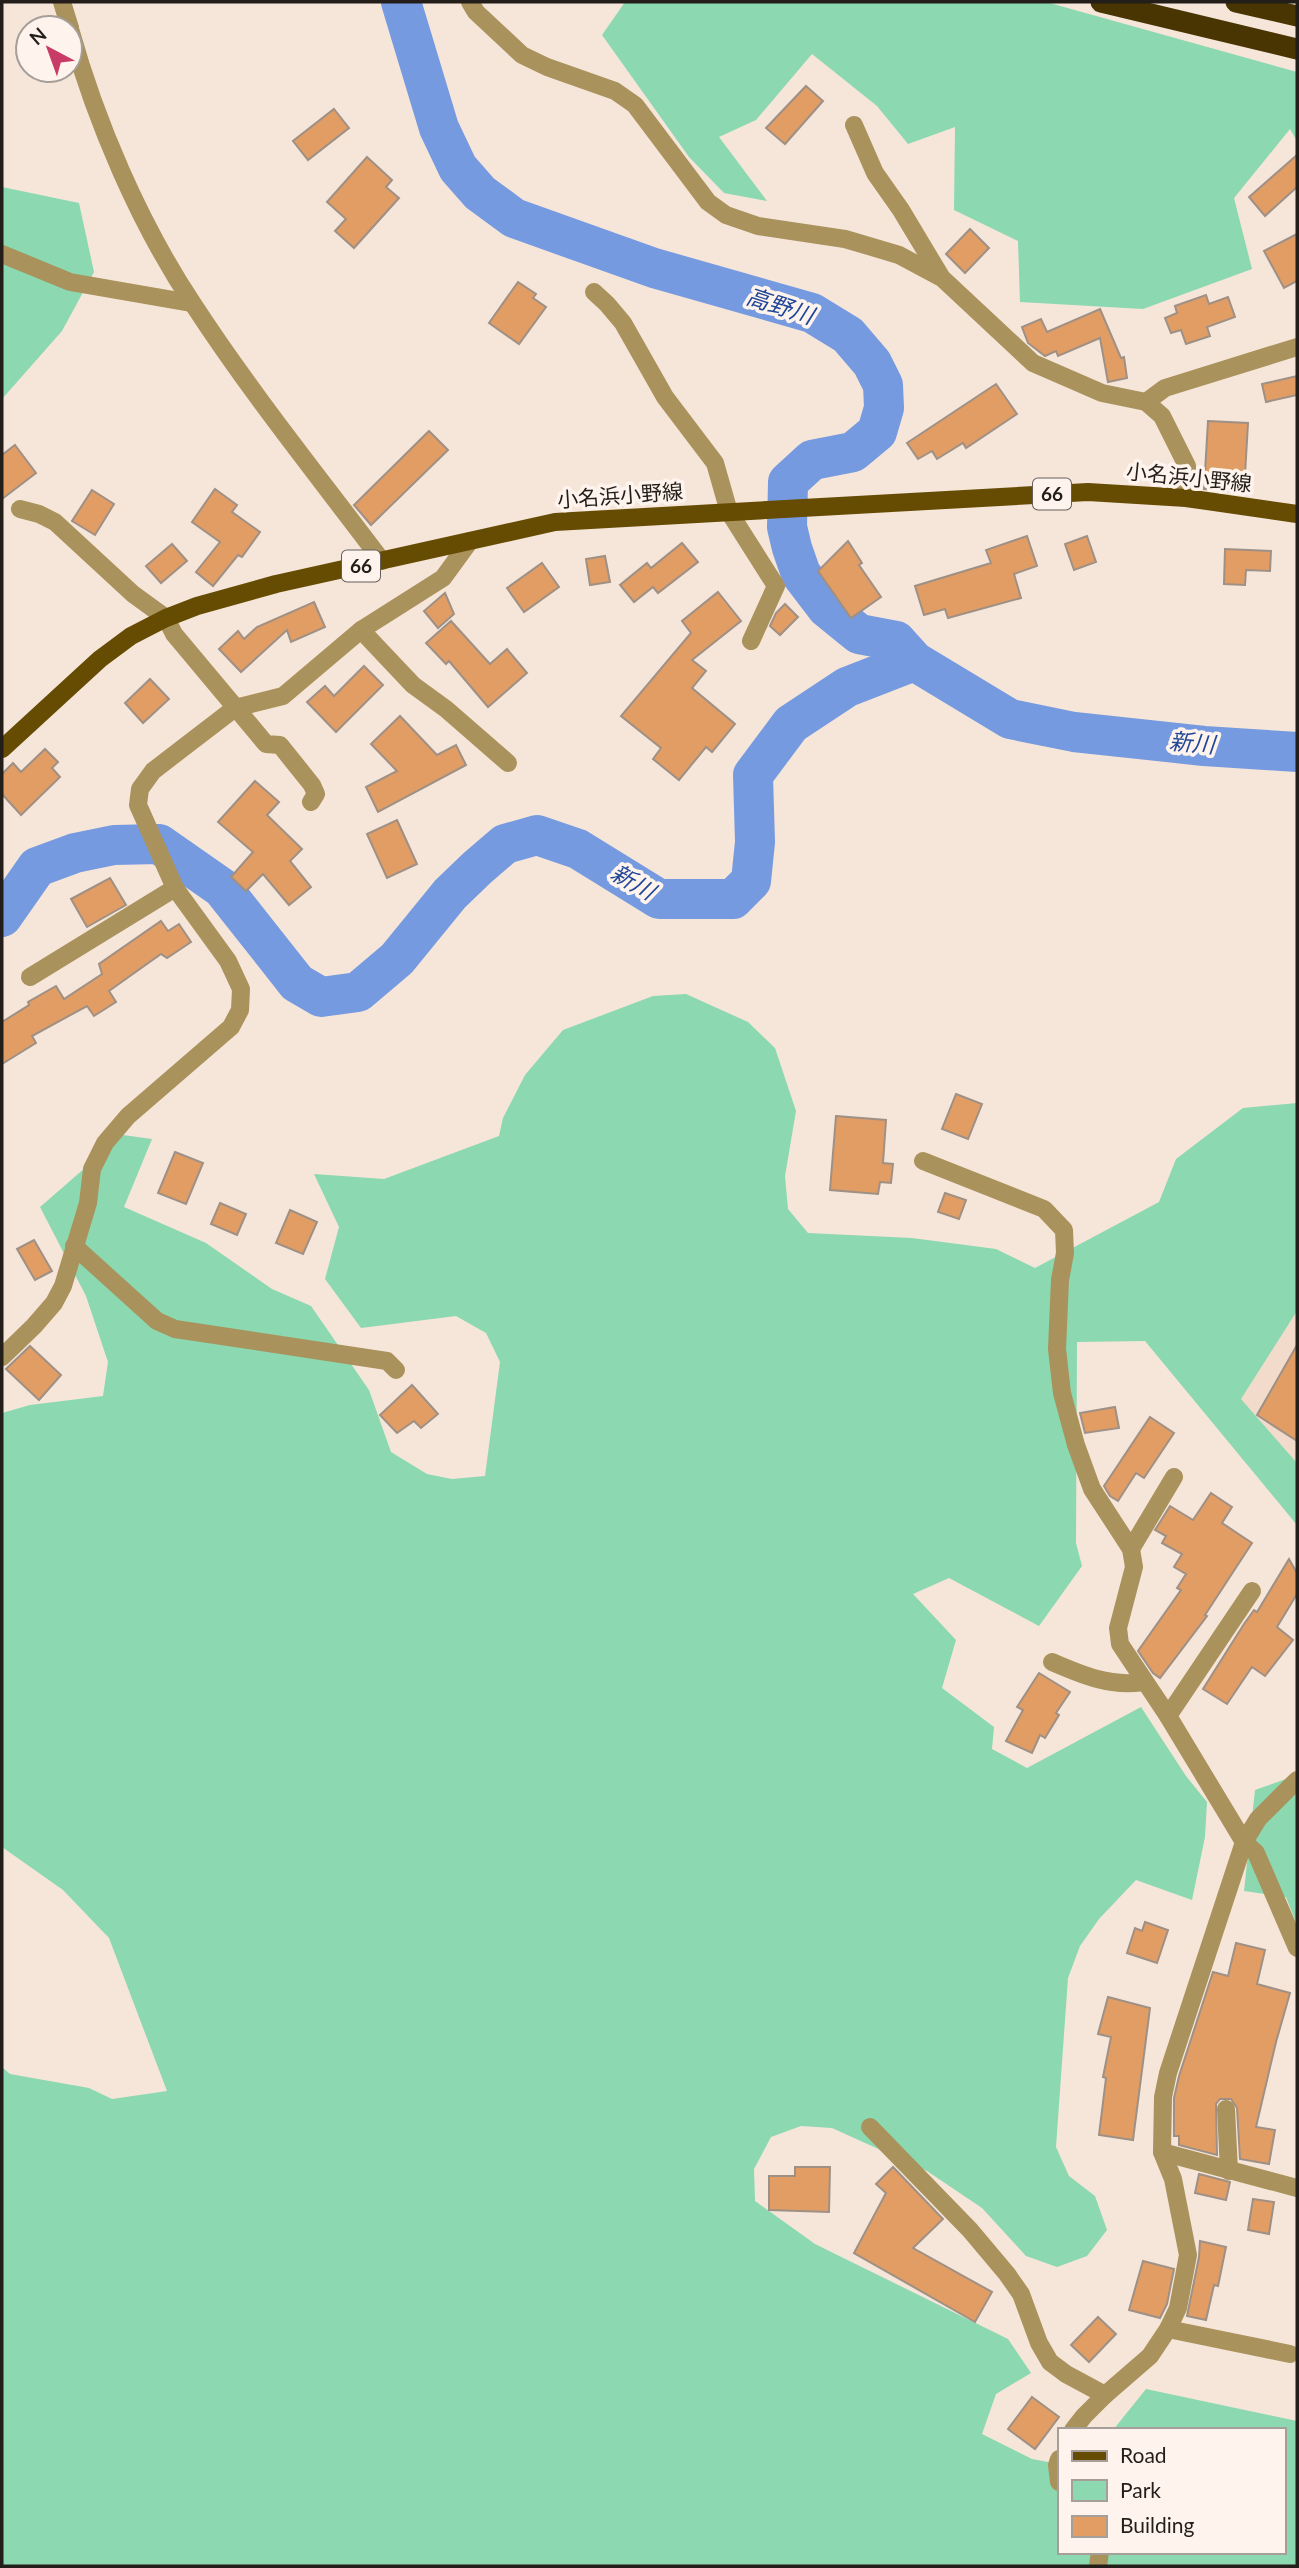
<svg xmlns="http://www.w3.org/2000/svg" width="1299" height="2568" font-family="Lato,'Noto Sans JP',sans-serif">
	<rect width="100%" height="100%" fill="#f6e6da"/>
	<path fill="#f2dbca" d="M1297 1311V1463L1241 1399Z"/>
	<g fill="#8bd8b1">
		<path d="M625 2H1046L1297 72V141L1290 129 1234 198 1252 269 1143 309 1020 302 1018 241 954 210 955 127 908 144 877 106 812 54 756 120 719 137 767 201 724 193 689 157 602 35Z"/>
		<path d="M2 187 79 203 94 272 62 331 2 399Z"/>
		<path d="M686 994 748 1022 775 1048 796 1111 785 1176 788 1209 808 1233 912 1238 996 1249 1035 1268 1159 1202 1176 1159 1243 1108 1297 1103V1311L1241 1399 1297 1463V1525L1145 1341 1077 1342 1076 1543 1082 1566 1039 1626 949 1578 913 1594 956 1640 942 1688 994 1727 992 1749 1027 1768 1141 1707 1186 1776 1207 1802 1205 1837 1192 1900 1136 1880 1099 1919 1080 1946 1068 1978 1056 2147 1069 2176 1095 2196 1107 2230 1087 2256 1057 2267 1026 2256 982 2208 927 2171 832 2128 801 2126 771 2137 754 2169 755 2201 815 2244 1008 2339 1031 2373 996 2394 982 2434 1032 2459 1059 2464V2552H1283V2430H1113L1146 2389 1297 2421V2566H2V2067L10 2074 89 2088 112 2099 167 2091 109 1938 63 1890 2 1847V1413L30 1405 103 1396 108 1362 86 1296 40 1207 123 1135 152 1139 124 1207 206 1243 272 1289 311 1306 369 1390 391 1452 427 1474 452 1479 485 1476 500 1362 486 1333 456 1316 361 1328 325 1279 339 1227 314 1174 384 1179 499 1136 503 1118 525 1075 563 1030 653 996Z"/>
		<path d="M1297 1775V1925L1286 1897 1244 1891 1255 1790Z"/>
	</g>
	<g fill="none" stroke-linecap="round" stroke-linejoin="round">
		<g stroke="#769adf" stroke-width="40">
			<path d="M401 2 439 128 458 168 480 193 514 218 654 268 812 313 848 335 872 363 883 385 884 408 877 432 853 452 812 460 788 482 787 527 792 548 801 574 827 608 859 634 896 641 914 661 1010 719 1074 732 1204 746 1297 752"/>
			<path d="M2 917 37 867 75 853 114 845 159 844 222 888 297 983 321 997 358 992 397 959 450 894 477 868 505 844 537 835 578 849 659 899H733L751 881 755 842 753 775 791 724 847 687 914 661"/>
		</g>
	</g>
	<g fill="#e29d64" stroke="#9f9085" stroke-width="2">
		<path d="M806 86 823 101 785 144 766 128Z"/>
		<path d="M334 109 349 128 308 160 293 141Z"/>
		<path d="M1297 155V187L1265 216 1249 197Z"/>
		<path d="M367 157 392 180 386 187 399 198 354 248 335 231 346 219 327 202Z"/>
		<path d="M970 229 989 248 965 273 946 254Z"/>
		<path d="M1297 234V281L1284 288 1264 251Z"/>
		<path d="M518 282 536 294 533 298 546 307 519 344 489 323Z"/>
		<path d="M1206 295 1209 304 1228 297 1235 317 1207 327 1210 336 1186 344 1181 330 1171 333 1165 318 1177 313 1175 306Z"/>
		<path d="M1100 309 1121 358 1124 357 1127 378 1108 382 1100 338 1058 356 1056 351 1045 356 1028 343 1022 327 1041 319 1047 332Z"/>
		<path d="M1297 376V395L1266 402 1262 384Z"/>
		<path d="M996 384 1017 414 966 448 963 443 937 459 932 451 918 459 907 443Z"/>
		<path d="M1208 421 1248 423 1244 492 1204 489Z"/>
		<path d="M429 431 448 450 371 525 354 505Z"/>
		<path d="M15 445 36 473 2 499V455Z"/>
		<path d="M215 489 237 505 232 512 260 532 242 557 238 555 213 586 196 572 220 542 192 522Z"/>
		<path d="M92 490 114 504 95 535 72 521Z"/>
		<path d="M1027 536 1037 566 1014 574 1021 598 948 618 945 609 924 615 915 586 991 563 986 550Z"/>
		<path d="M1087 536 1096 562 1074 570 1065 544Z"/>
		<path d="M848 541 862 563 859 565 881 597 851 618 818 571Z"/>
		<path d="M682 543 698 562 658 593 653 587 634 602 620 585 647 563 651 568Z"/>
		<path d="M172 544 187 561 161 583 146 566Z"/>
		<path d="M1225 549 1271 551 1270 571 1246 570 1245 585 1224 584Z"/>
		<path d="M605 556 610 582 590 585 586 559Z"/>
		<path d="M542 563 559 587 524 612 507 588Z"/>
		<path d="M718 592 741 621 692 660 706 671 692 688 735 724 712 752 706 747 679 780 653 759 661 748 621 716 691 633 682 621Z"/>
		<path d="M445 593 454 614 438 628 424 611Z"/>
		<path d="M314 602 325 627 291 642 287 630 241 672 219 649 238 631 244 639 257 627Z"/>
		<path d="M785 604 798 617 780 635 770 626 776 613Z"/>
		<path d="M451 621 490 664 507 649 527 673 488 707 449 661 446 664 426 643Z"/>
		<path d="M364 666 383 685 336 732 307 702 325 686 334 696Z"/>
		<path d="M150 679 169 699 143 723 125 703Z"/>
		<path d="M400 716 437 755 456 745 466 765 378 812 366 787 397 771 371 744Z"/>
		<path d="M45 749 58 762 52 768 60 777 21 815 2 794V774L13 763 21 772Z"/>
		<path d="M255 781 279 802 267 815 302 849 290 861 311 887 289 905 263 874 246 891 231 877 253 852 218 822Z"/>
		<path d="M397 820 417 864 387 878 367 834Z"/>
		<path d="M110 878 126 905 87 927 71 899Z"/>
		<path d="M161 921 168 931 179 924 191 942 167 958 161 954 109 991 116 1002 94 1016 87 1006 32 1036 36 1043 2 1064V1022L29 1005 28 1002 56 986 64 999 102 974 99 964Z"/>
		<path d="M956 1094 982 1104 968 1139 942 1129Z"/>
		<path d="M836 1116 886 1120 883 1163 893 1164 891 1183 880 1182 878 1194 830 1190Z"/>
		<path d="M175 1152 203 1163 186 1204 158 1193Z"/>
		<path d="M945 1193 966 1200 959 1219 938 1212Z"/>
		<path d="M220 1203 246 1214 237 1235 211 1224Z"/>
		<path d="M290 1210 317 1222 303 1254 276 1243Z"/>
		<path d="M34 1240 52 1271 35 1280 17 1249Z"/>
		<path d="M1297 1345V1441L1257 1415Z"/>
		<path d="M30 1346 61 1375 39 1400 6 1369Z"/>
		<path d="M412 1385 438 1414 421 1428 414 1421 397 1433 380 1415Z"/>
		<path d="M1115 1407 1119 1428 1085 1433 1080 1413Z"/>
		<path d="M1150 1417 1174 1433 1144 1478 1136 1473 1118 1501 1110 1496 1104 1486Z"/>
		<path d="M1211 1493 1232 1507 1222 1523 1252 1543 1205 1615 1207 1616 1160 1678 1153 1673 1138 1651 1181 1590 1177 1588 1186 1574 1174 1567 1182 1554 1162 1543 1166 1536 1155 1530 1170 1506 1193 1520Z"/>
		<path d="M1289 1559 1297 1573V1594L1277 1627 1293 1640 1265 1676 1252 1667 1227 1704 1203 1689 1244 1624 1254 1610 1257 1612Z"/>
		<path d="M1039 1673 1070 1692 1056 1713 1059 1715 1045 1738 1040 1735 1032 1753 1006 1741 1023 1710 1017 1707Z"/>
		<path d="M1145 1922 1168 1930 1157 1963 1127 1953 1135 1928 1142 1931Z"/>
		<path d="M1236 1943 1265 1950 1257 1984 1290 1993 1276 2042 1256 2127 1275 2130 1269 2164 1240 2159 1237 2108 1231 2099H1220L1216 2104 1217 2155 1179 2145V2136H1174V2098L1179 2076 1213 1972 1228 1976Z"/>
		<path d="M1108 1997 1150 2008 1133 2140 1099 2135 1106 2078 1103 2077 1111 2037 1098 2034Z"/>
		<path d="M795 2167H830L829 2212 769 2210V2176H795Z"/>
		<path d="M893 2167 943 2219 913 2248 992 2292 975 2322 854 2253 886 2193 876 2184Z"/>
		<path d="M1199 2174 1230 2182 1226 2200 1195 2193Z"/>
		<path d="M1253 2199 1274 2202 1269 2234 1248 2230Z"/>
		<path d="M1200 2241 1226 2247 1218 2286 1214 2285 1206 2320 1187 2316 1199 2257Z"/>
		<path d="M1143 2261 1174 2269 1167 2304 1160 2318 1129 2310Z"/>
		<path d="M1098 2317 1116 2334 1089 2362 1071 2345Z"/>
		<path d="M1032 2397 1059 2417 1035 2449 1008 2429Z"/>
	</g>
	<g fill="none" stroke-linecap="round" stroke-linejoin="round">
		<g stroke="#a9925c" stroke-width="18">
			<path d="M62 2 70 28"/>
			<path d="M470 2 476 12 522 55 547 67 615 91 635 105 708 202 726 215 758 226 845 239 899 255 942 278 1033 363 1102 393 1146 402 1162 416 1187 466 1186 498"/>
			<path d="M70 29C96 122 139 223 193 304 251 393 318 476 382 561"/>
			<path d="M854 125 875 173 901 210 940 275"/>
			<path d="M2 254 70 282 191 303"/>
			<path d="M594 292 607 304 623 323 665 397 715 463 729 512 776 586 751 641"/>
			<path d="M1146 402 1165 388 1297 347"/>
			<path d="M20 509 39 514 55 522 133 594 166 618 174 634 266 744 280 745 312 785 316 794 311 802"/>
			<path d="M361 630 443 578 470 541"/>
			<path d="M30 977 175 888"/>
			<path d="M923 1161 1044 1209 1064 1230 1065 1253 1060 1280 1057 1349 1062 1393 1076 1445 1092 1489 1131 1549 1134 1567 1118 1628 1120 1644 1168 1716 1244 1842 1256 1853 1297 1948"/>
			<path d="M74 1246 157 1321 175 1329 387 1361 396 1370"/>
			<path d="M2 1357 34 1326 54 1303 63 1286 88 1203 92 1169 105 1143 128 1116 231 1027 240 1010 241 989 228 961 175 888 138 805 140 789 153 771 235 708 283 696 361 630 413 685 446 709 508 763"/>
			<path d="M1131 1549 1174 1477"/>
			<path d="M1052 1662C1082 1675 1110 1687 1143 1682"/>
			<path d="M1168 1716 1252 1591"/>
			<path d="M1226 2109 1229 2171"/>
			<path d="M870 2127 970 2230 1007 2274 1021 2294 1039 2343 1050 2362 1066 2374 1105 2395"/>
			<path d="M1162 2152 1297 2188"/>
			<path d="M1168 2329 1290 2354"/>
			<path d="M1073 2430 1084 2416 1105 2395 1150 2356 1168 2329 1178 2308 1188 2255 1173 2179 1162 2152 1163 2097 1168 2073 1244 1842 1258 1819 1297 1780"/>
			<path d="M1059 2459 1057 2465 1059 2482"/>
			<path d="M1098 2566 1100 2552"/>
		</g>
		<path stroke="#654c02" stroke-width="18" d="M2 749 100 659 131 636 166 618 197 606 276 584 555 522 1088 492 1186 498 1297 514"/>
		<g stroke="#483502" stroke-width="21">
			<path d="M1101 2 1297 49"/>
			<path d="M1236 2 1297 16"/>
		</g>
	</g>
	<g text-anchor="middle" stroke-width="7" stroke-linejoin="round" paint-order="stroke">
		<g fill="#fef4ed" stroke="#655e59" stroke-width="2">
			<rect x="1033" y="478.5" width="38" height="31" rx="5"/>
			<rect x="342" y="550.5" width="38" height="31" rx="5"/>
		</g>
		<g font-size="19" font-weight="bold" fill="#231e19">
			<text x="1052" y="501">66</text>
			<text x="361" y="573">66</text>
		</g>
		<g font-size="21" fill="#231e19" stroke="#fef4ed">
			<text transform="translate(1189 478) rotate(6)" y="7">小名浜小野線</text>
			<text transform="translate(620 496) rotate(-4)" y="7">小名浜小野線</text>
		</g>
		<g font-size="23" font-style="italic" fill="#1f4697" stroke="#fef4ed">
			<text transform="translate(780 306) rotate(18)" y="8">高野川</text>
			<text transform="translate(1192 743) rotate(5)" y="8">新川</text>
			<text transform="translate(633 882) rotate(30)" y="8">新川</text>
		</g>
	</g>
	<rect width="1299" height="2568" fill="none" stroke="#231e19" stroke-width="7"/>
	<rect x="1058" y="2428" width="228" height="126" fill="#fef4ed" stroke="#a69e98" stroke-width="2"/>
	<rect x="1072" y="2451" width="35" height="10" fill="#654c02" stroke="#a69e98" stroke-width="2"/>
	<text x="1120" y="2463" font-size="21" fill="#231e19">Road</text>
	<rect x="1072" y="2480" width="35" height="21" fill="#8bd8b1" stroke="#a69e98" stroke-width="2"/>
	<text x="1120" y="2498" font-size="21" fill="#231e19">Park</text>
	<rect x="1072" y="2516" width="35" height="21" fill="#e29d64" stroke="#a69e98" stroke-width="2"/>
	<text x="1120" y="2533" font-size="21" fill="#231e19">Building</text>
	<g transform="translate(49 49) rotate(319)"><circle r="33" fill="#fef4ed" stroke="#a69e98" stroke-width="2"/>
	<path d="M0-5L12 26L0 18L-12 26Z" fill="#c83b67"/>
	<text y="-10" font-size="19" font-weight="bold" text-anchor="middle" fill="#231e19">N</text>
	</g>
</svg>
